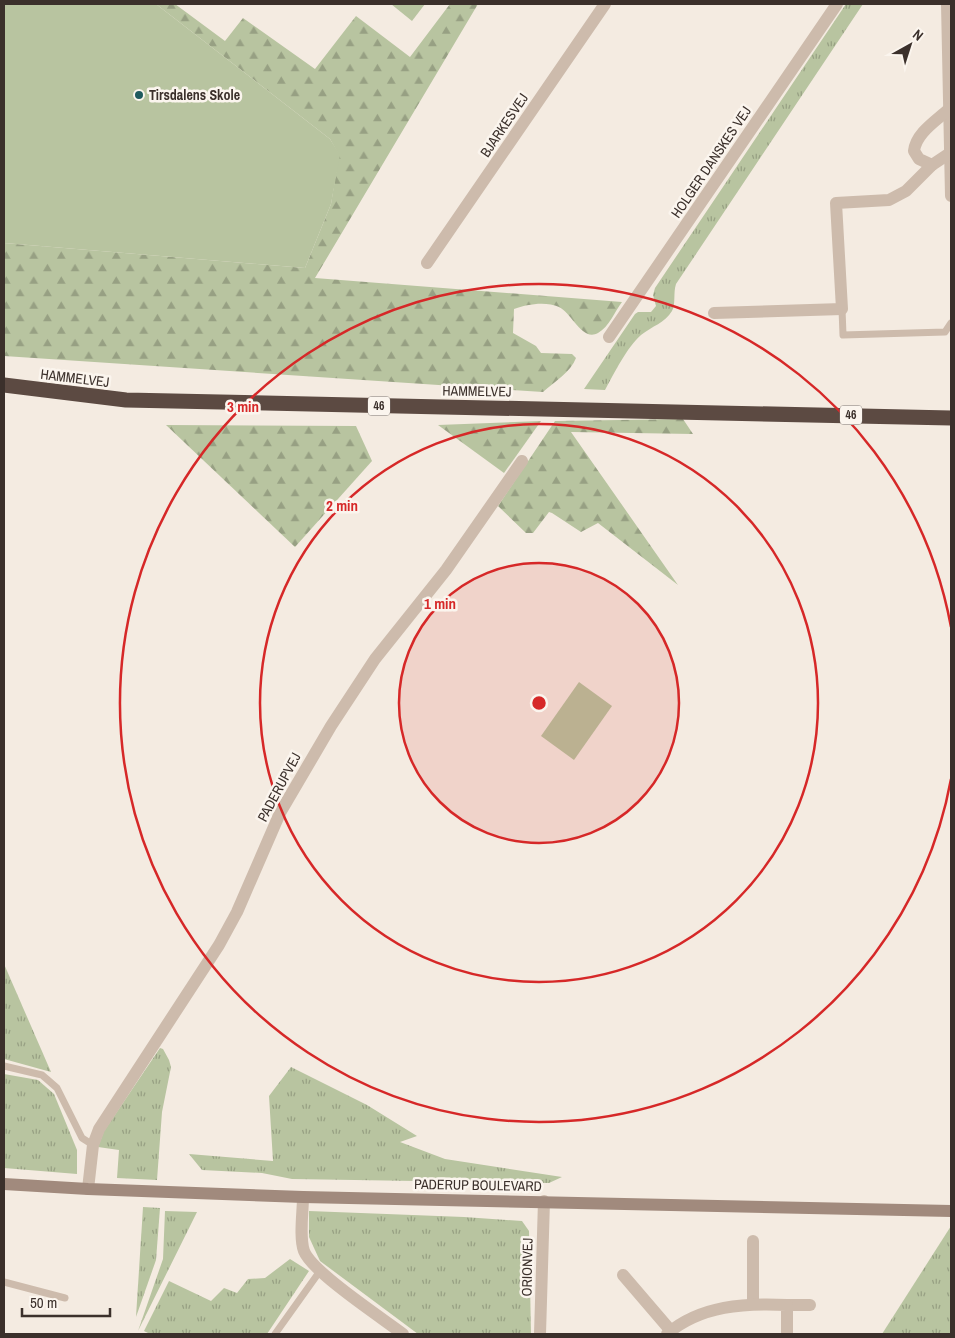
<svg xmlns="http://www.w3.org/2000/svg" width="955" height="1338" font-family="'Archivo Narrow',sans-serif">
	<defs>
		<pattern id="grass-tufts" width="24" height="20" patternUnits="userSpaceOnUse" patternTransform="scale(1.25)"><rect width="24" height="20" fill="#b8c4a0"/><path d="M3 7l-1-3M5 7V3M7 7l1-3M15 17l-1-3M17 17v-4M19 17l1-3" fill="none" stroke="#97a083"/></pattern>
		<pattern id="forest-firs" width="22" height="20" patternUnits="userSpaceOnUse" patternTransform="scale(1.25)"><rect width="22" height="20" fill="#b8c4a0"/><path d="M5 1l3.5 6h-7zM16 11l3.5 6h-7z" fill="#97a083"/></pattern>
	</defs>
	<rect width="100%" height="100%" fill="#f4ebe1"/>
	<g fill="url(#grass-tufts)">
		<path d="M846 4H863L676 284C673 293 676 304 672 311 665 323 652 326 641 335 627 347 614 374 605 390L584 389 635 314 638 312H651L656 306 653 295 655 288Z"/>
		<path d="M4 964 51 1072 4 1059Z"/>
		<path d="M160 1048 163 1049 169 1060 171 1067 162 1112 157 1180 117 1178 119 1150 98 1147 104 1131Z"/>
		<path d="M291 1067 367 1105 417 1136 400 1142 445 1159 562 1177 549 1183 292 1179 262 1173 202 1170 189 1154 273 1161 269 1096Z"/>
		<path d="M4 1074 38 1080 54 1094 77 1150V1174L4 1168Z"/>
		<path d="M143 1207 160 1208 156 1260 136 1317Z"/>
		<path d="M165 1211 197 1212 138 1331 163 1259Z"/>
		<path d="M309 1211 464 1217 522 1221 529 1231 531 1334H418L320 1261 309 1237Z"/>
		<path d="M951 1226V1334H882Z"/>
		<path d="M290 1259 309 1271 267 1334H150L144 1331 169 1281 211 1301 224 1288 237 1293 248 1279 265 1278Z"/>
	</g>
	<g fill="url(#forest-firs)">
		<path d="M156 4H175L225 41 243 18 315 69 356 16 410 57 450 4H478L315 278 622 302C615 311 609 327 598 333 582 342 572 313 559 307 546 301 527 304 514 309L513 333 536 346 541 353 572 354 576 358C571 372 554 382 543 392L4 356V243L305 268 331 204 339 155 330 139Z"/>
		<path d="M683 419 693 434 571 432 678 585 598 523 581 532 552 513 549 512 533 533H526L498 506 555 421Z"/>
		<path d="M541 421 504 473 438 425Z"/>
		<path d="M166 425 356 426 372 461 295 547Z"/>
	</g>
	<g fill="#b8c4a0">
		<path d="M4 4H156L330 139 340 155 331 204 305 268 4 243Z"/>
		<path d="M391 4H425L412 21Z"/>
		<path d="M579 682 612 706 574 760 541 736Z"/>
	</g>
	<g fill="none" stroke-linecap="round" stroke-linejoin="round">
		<g stroke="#cdbbac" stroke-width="7">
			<path d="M842 309 843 335 945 332 951 323"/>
			<path d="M4 1066 42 1075 49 1081 57 1088 82 1138 93 1145"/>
			<path d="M4 1282 65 1298"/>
			<path d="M275 1334 320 1271"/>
		</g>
		<g stroke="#cdbbac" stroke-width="12">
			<path d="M947 4 951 196"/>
			<path d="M932 165 919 159 914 151C916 133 936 121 949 109"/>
			<path d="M427 263 605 4"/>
			<path d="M714 313 842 309 836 203 889 200 906 191 932 165 950 153"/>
			<path d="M609 337 837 4"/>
			<path d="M88 1189 93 1145 99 1129 219 945 237 912 280 813 331 726 375 659 446 570 522 461"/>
			<path d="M303 1197C303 1212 299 1237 304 1251 312 1272 382 1318 403 1334"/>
			<path d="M753 1241V1304"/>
			<path d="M623 1275 671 1331"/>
			<path d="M787 1305H810"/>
			<path d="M540 1334 544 1201"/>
			<path d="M667 1334C701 1305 745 1303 787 1305V1334"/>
		</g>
		<path stroke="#a18a7d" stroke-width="12" d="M4 1184 88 1189 303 1197 951 1211"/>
		<path stroke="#5c4a42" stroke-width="15" d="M4 385 126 400 951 418"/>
	</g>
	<circle cx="539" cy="703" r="140" fill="#d62828" fill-opacity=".12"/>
	<g fill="none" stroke="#d62828" stroke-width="2.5">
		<circle cx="539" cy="703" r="140"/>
		<circle cx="539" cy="703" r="279"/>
		<path d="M951 779A419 419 0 1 1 951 627"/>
	</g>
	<circle fill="#1f5a5e" stroke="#fbf5ee" stroke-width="2" cx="139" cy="95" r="5"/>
	<g text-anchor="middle" stroke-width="5" stroke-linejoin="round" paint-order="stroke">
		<g fill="#fbf5ee" stroke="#756b66" stroke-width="1">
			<rect x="368" y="396.5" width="22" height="19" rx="4"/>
			<rect x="840" y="405.5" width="22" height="19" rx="4"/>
		</g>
		<g font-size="12" font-weight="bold" fill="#3b302b">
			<text x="379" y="410">46</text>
			<text x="851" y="419">46</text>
		</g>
		<g font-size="14" font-weight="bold" fill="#3b302b" stroke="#fbf5ee" text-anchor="start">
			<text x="149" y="100">Tirsdalens Skole</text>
		</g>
		<g font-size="14" fill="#3b302b" stroke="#fbf5ee">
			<text transform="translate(504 125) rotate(-56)" y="5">BJARKESVEJ</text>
			<text transform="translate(711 162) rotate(-56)" y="5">HOLGER DANSKES VEJ</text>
			<text transform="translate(75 378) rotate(7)" y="5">HAMMELVEJ</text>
			<text transform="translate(477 391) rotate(1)" y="5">HAMMELVEJ</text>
			<text transform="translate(279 787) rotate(-62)" y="5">PADERUPVEJ</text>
			<text transform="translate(478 1185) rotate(1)" y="5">PADERUP BOULEVARD</text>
			<text transform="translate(527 1267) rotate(-89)" y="5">ORIONVEJ</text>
		</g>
	</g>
	<circle cx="539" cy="703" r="8" fill="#d62828" stroke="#fbf5ee" stroke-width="2.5"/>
	<g font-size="15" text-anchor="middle" font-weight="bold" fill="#d62828" stroke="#fbf5ee" stroke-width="5" stroke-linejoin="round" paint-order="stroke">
		<text x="243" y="412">3 min</text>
		<text x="342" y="511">2 min</text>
		<text x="440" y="609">1 min</text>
	</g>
	<rect width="955" height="1338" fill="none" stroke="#3b302b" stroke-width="10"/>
	<g transform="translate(910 45) rotate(39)" stroke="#fbf5ee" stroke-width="4" paint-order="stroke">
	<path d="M0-4L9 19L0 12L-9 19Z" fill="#3b302b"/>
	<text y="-8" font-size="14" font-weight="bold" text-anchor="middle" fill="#3b302b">N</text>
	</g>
	<path d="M22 1308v8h88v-8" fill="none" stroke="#3b302b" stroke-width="2.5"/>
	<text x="30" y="1308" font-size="15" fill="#3b302b" stroke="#fbf5ee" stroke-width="4" paint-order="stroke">50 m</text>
</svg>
